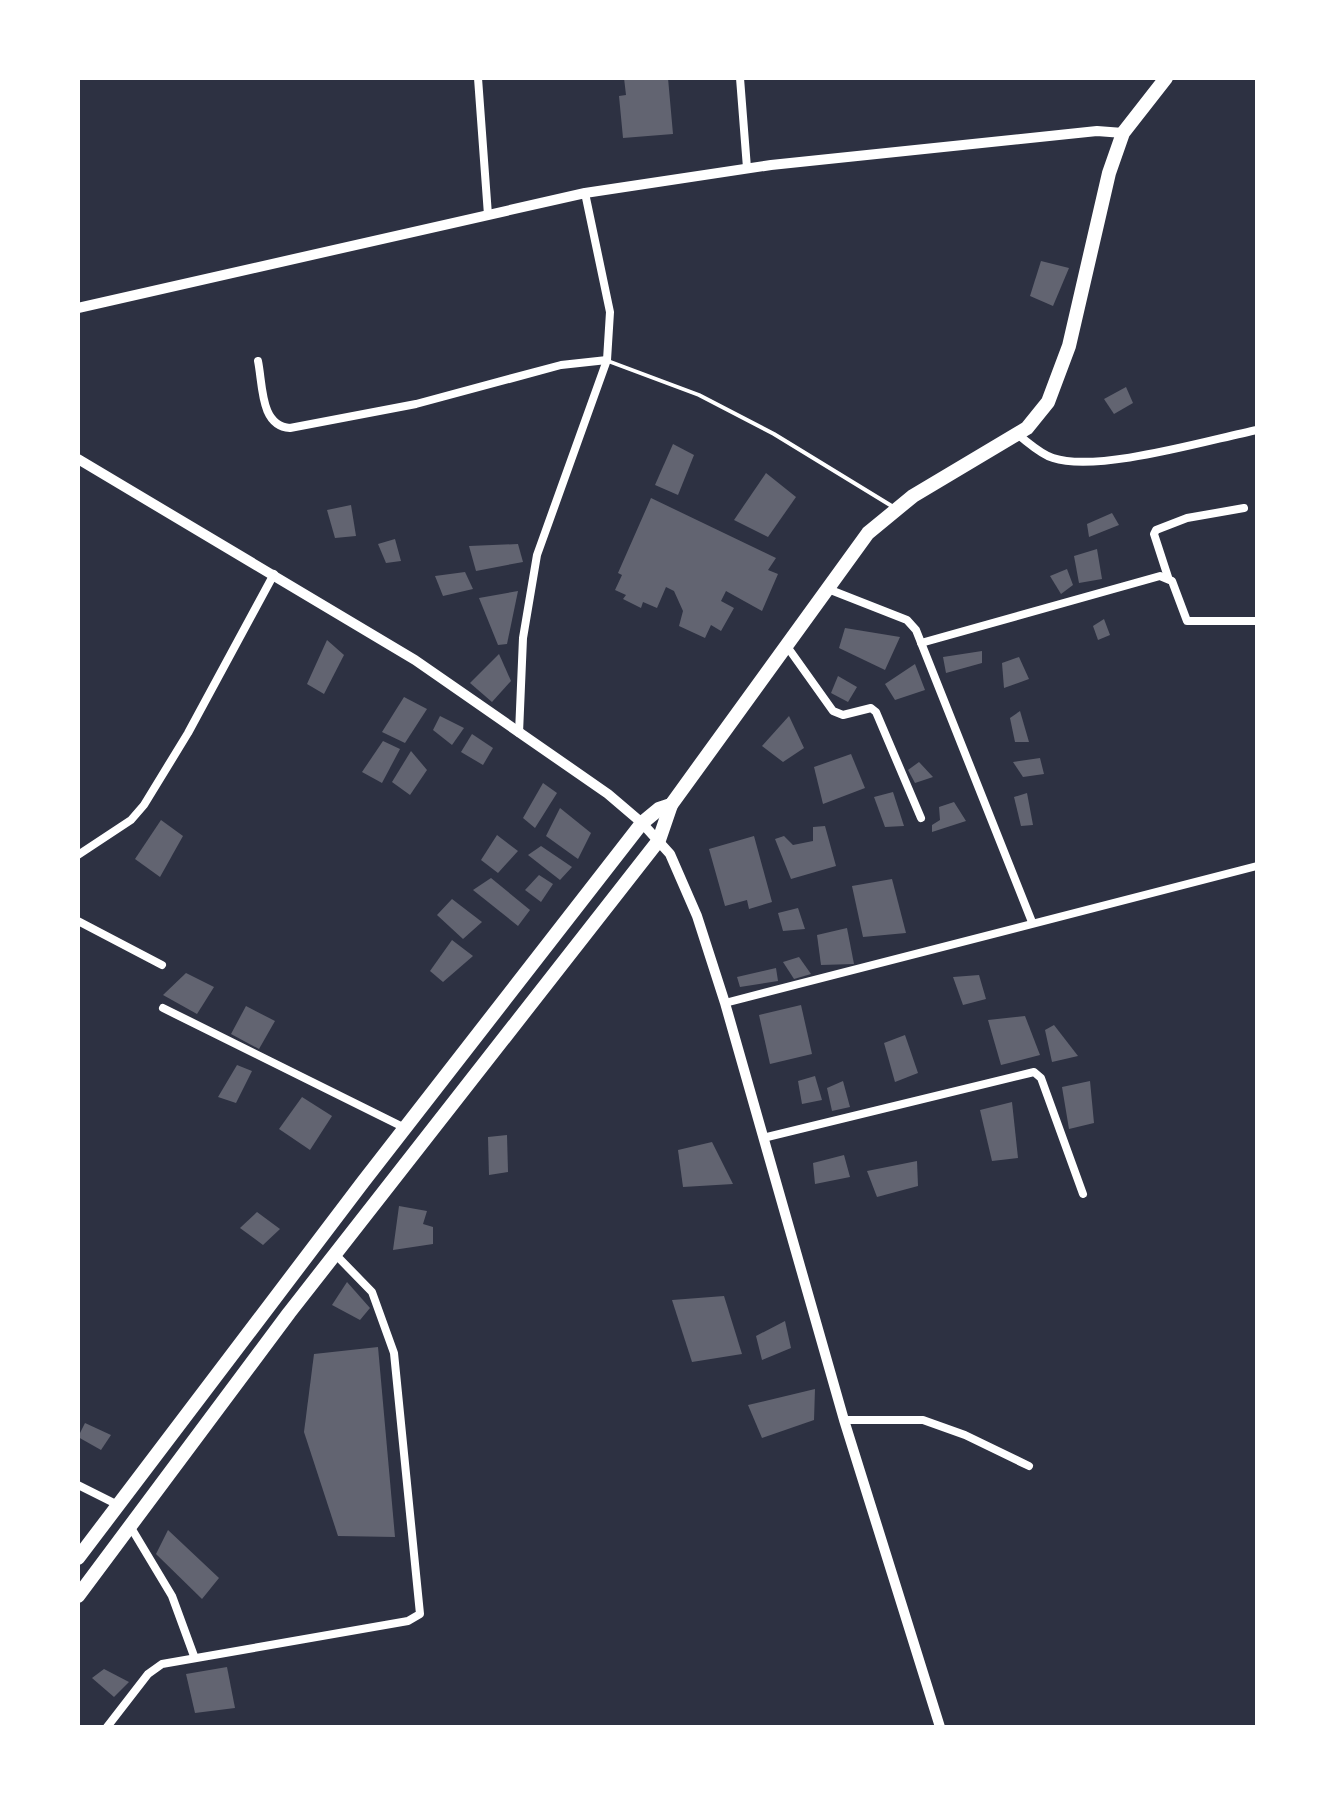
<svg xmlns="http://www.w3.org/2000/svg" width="1335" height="1805" font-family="'PT Sans',sans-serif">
	<rect width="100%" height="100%" fill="#2d3142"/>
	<g fill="#626471">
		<path d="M624 78H668L673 134 623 138 619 96 626 95Z"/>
		<path d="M1041 261 1069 268 1053 306 1030 296Z"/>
		<path d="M1126 387 1133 403 1114 414 1104 399Z"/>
		<path d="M673 444 694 455 678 495 655 485Z"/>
		<path d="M766 473 796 497 768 537 734 520Z"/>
		<path d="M651 498 776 558 768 570 778 574 762 611 726 591 721 601 734 608 721 631 711 625 705 638 679 626 683 611 674 591 666 587 657 608 643 602 641 608 623 599 626 595 615 590 622 575 618 573Z"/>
		<path d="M351 505 356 536 335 538 327 510Z"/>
		<path d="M1112 513 1119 525 1089 537 1087 524Z"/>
		<path d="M395 539 401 561 386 563 378 544Z"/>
		<path d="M518 544 523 562 476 571 469 546Z"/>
		<path d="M1097 549 1102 579 1079 583 1074 556Z"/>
		<path d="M1067 569 1073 585 1061 594 1050 576Z"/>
		<path d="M465 572 473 589 443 596 435 576Z"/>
		<path d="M518 591 507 644 498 645 479 598Z"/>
		<path d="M1104 619 1110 635 1098 640 1093 626Z"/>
		<path d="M845 628 900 637 885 670 839 648Z"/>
		<path d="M327 640 344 655 324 694 307 684Z"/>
		<path d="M982 651V663L946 673 943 657Z"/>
		<path d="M499 654 511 681 492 702 470 683Z"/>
		<path d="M1019 657 1029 679 1004 688 1002 663Z"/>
		<path d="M915 664 925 690 895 700 885 684Z"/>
		<path d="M838 676 857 687 848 702 831 693Z"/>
		<path d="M404 697 427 709 405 743 382 732Z"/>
		<path d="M1020 711 1029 742H1015L1010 718Z"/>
		<path d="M440 716 464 728 452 745 433 730Z"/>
		<path d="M789 716 804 748 783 762 762 746Z"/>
		<path d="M472 734 493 748 483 765 461 752Z"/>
		<path d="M383 741 400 749 382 783 362 772Z"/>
		<path d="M411 751 427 770 410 795 392 782Z"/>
		<path d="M851 754 865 788 823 804 814 767Z"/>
		<path d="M1040 758 1044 774 1023 777 1013 762Z"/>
		<path d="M919 762 933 777 915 783 908 770Z"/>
		<path d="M543 783 557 793 535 828 523 818Z"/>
		<path d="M893 792 904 826 885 827 874 797Z"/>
		<path d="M1027 793 1033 825 1021 826 1014 797Z"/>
		<path d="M954 802 966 821 932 832V825L940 820 939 807Z"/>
		<path d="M560 808 591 833 578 859 546 836Z"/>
		<path d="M161 820 183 836 160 877 135 859Z"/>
		<path d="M825 826 836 866 791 879 775 839 784 836 793 845 813 841V827Z"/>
		<path d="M497 835 518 851 498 873 481 860Z"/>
		<path d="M754 836 772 902 749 909 747 900 725 906 709 849Z"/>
		<path d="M541 846 572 867 560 880 528 855Z"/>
		<path d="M539 875 553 884 541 902 525 890Z"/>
		<path d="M491 878 530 910 518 926 473 890Z"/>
		<path d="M892 879 906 933 863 937 852 886Z"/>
		<path d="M452 899 482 922 463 939 437 915Z"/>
		<path d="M798 908 805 929 783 931 778 913Z"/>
		<path d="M847 928 854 964 821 965 817 935Z"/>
		<path d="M452 940 473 956 443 982 430 971Z"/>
		<path d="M799 957 811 974 794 979 783 962Z"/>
		<path d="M776 968 778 981 740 987 737 977Z"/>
		<path d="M186 973 214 987 197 1014 163 995Z"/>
		<path d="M979 975 986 999 963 1005 953 977Z"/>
		<path d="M801 1005 812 1054 770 1064 759 1015Z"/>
		<path d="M246 1006 275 1021 259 1049 231 1034Z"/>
		<path d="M1025 1016 1040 1055 1001 1065 988 1020Z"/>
		<path d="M1054 1025 1078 1056 1052 1062 1045 1030Z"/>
		<path d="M905 1035 918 1073 895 1082 884 1043Z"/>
		<path d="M237 1065 252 1071 236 1103 218 1097Z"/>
		<path d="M815 1076 822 1100 802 1104 798 1081Z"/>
		<path d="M843 1081 850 1107 832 1111 827 1088Z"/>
		<path d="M1090 1081 1094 1123 1069 1129 1062 1087Z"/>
		<path d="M302 1097 332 1116 310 1150 279 1129Z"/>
		<path d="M1012 1102 1018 1158 992 1161 980 1110Z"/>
		<path d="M507 1135 508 1172 489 1175 488 1137Z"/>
		<path d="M712 1142 733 1184 683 1187 678 1150Z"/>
		<path d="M844 1155 850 1177 815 1184 813 1163Z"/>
		<path d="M917 1161 918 1186 877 1197 867 1171Z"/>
		<path d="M399 1206 427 1211 423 1224 433 1227V1244L393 1250Z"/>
		<path d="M257 1212 280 1229 263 1245 240 1228Z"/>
		<path d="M347 1282 370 1308 360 1320 332 1305Z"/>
		<path d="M724 1296 742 1354 692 1362 672 1300Z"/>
		<path d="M785 1321 791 1348 762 1360 756 1336Z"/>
		<path d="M378 1347 395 1537 338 1536 304 1432 314 1354Z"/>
		<path d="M815 1389 814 1420 762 1438 748 1405Z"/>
		<path d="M85 1423 111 1435 101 1450 78 1437Z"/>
		<path d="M168 1530 219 1578 202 1599 156 1554Z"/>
		<path d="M227 1667 235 1708 195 1713 186 1674Z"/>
		<path d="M104 1669 129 1682 114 1697 92 1678Z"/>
	</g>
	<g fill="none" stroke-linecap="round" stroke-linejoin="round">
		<path stroke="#fff" stroke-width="4" d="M608 361 699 395 774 434 895 508"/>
		<g stroke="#fff" stroke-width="8">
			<path d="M478 78 488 215"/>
			<path d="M740 78 747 168"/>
			<path d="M258 361C263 385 260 426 290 428L416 404 561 365 607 360"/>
			<path d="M1017 434C1028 442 1040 454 1053 458 1098 473 1208 440 1257 430"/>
			<path d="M1168 577 1154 534 1156 530 1187 518 1244 508"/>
			<path d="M828 589 907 620 916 630 1032 922"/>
			<path d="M921 643 1160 576 1172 581 1187 621H1257"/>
			<path d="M786 645 833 711 843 715 871 708 876 712 921 818"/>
			<path d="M519 733 523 638 537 555 607 360 610 312 585 193"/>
			<path d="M78 855 131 820 144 805 188 733 274 574"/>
			<path d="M78 921 162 965"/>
			<path d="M725 1003 1257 866"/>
			<path d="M163 1008 405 1128"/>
			<path d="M763 1138 1034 1072 1041 1078 1083 1194"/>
			<path d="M844 1420H923L965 1435 1029 1466"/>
			<path d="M78 1485 118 1505"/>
			<path d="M130 1526 172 1596 194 1656"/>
			<path d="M107 1727 148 1674 162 1664 408 1621 420 1614 394 1353 372 1292 335 1254"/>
		</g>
		<g stroke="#fff" stroke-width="10">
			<path d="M78 308 585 193 771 165 1097 131 1123 133"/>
			<path d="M78 459 415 660 608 794 642 823 670 854 697 916 725 1003 844 1420 940 1727"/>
		</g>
		<g stroke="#fff" stroke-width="14">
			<path d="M78 1558 363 1182 642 823 659 809 671 805"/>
			<path d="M78 1596 289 1313 659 840 671 805 868 533 913 496 1027 428 1048 402 1069 346 1109 173 1123 133 1166 78"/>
		</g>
	</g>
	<rect width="1335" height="1805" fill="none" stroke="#ffffff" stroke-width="160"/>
</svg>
